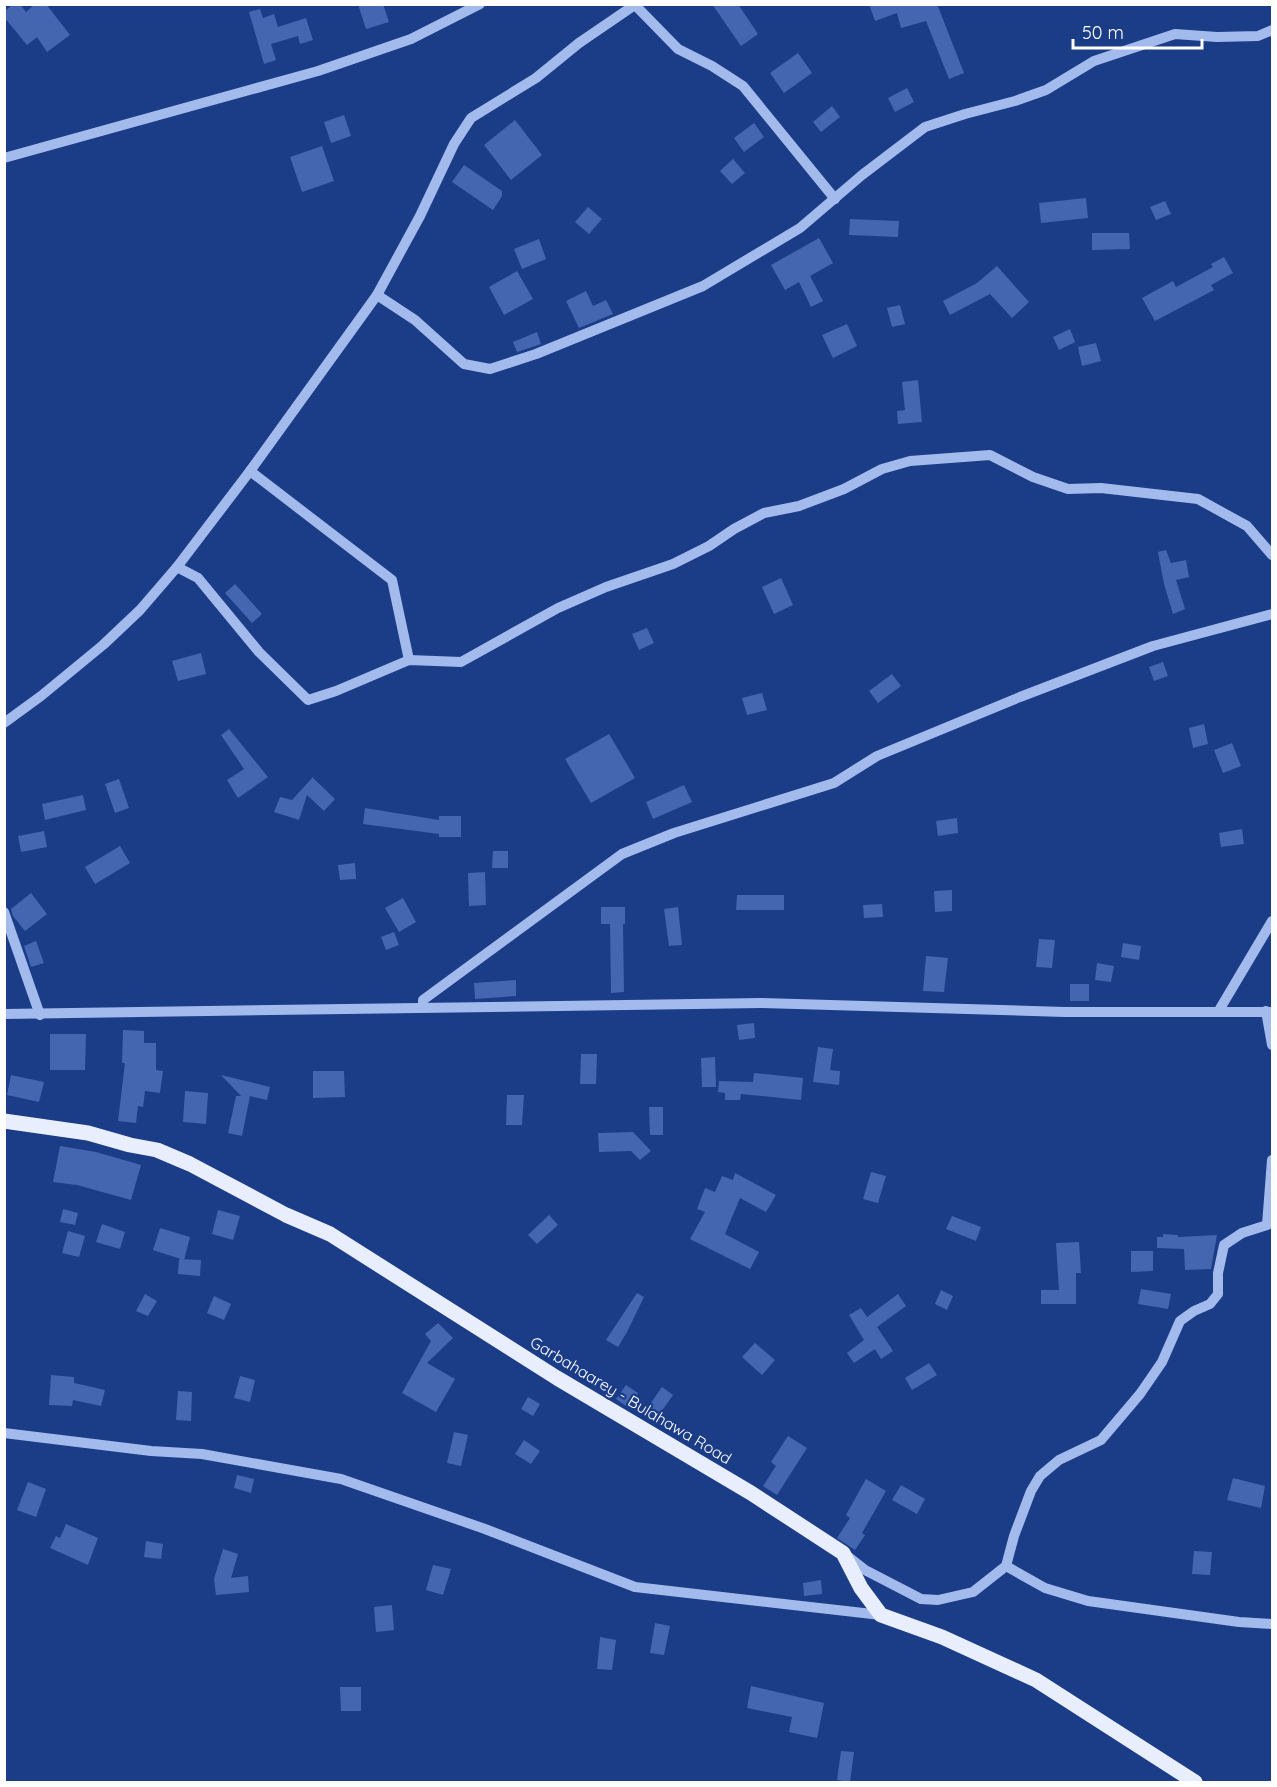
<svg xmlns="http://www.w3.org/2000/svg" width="1277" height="1787" font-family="Quicksand,sans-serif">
	<rect width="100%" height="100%" fill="#1b3c87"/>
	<g fill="#4466b1">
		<path d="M13 4H20L26 12 35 4H46L70 35 47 52 37 37 27 45 4 17V12Z"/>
		<path d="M358 4H383L389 22 366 29Z"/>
		<path d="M712 4H738L758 34 741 46Z"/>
		<path d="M869 4H937L964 73 949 79 926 21 901 28 897 13 875 21Z"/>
		<path d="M260 9 263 18 274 14 278 27 306 18 313 40 300 44 298 36 271 44 276 60 264 64 249 12Z"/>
		<path d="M798 53 812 73 784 93 770 73Z"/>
		<path d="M907 88 914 102 895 112 888 98Z"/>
		<path d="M832 106 840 117 821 132 813 122Z"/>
		<path d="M344 115 351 136 331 143 324 122Z"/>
		<path d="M515 120 542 155 511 180 484 145Z"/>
		<path d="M754 123 764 137 744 152 734 138Z"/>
		<path d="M322 146 334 181 302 192 290 157Z"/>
		<path d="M733 159 745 173 732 184 720 171Z"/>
		<path d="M464 165 502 191V196L493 210 452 182Z"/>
		<path d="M1086 198 1088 218 1041 223 1039 203Z"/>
		<path d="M1165 201 1171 214 1156 220 1150 207Z"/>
		<path d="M588 207 602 219 589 234 575 222Z"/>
		<path d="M850 219 899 221 898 237 849 235Z"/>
		<path d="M1092 233H1129L1130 249 1092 250Z"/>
		<path d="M819 238 833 263 810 276 823 301 811 307 799 282 785 290 771 265Z"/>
		<path d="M539 239 546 259 522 269 514 249Z"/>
		<path d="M1224 257 1233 273 1211 285 1214 290 1155 321 1142 298 1173 281 1176 287 1213 267 1211 264Z"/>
		<path d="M997 266 1029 302 1012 318 990 294 950 315 943 301 977 283Z"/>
		<path d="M517 271 533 299 504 315 489 287Z"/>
		<path d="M586 291 593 306 606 300 613 314 579 328 566 301Z"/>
		<path d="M900 305 905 324 892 327 887 308Z"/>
		<path d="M847 324 857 346 833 358 822 335Z"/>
		<path d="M1070 329 1075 342 1059 350 1053 337Z"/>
		<path d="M537 332 541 344 517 352 513 342Z"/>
		<path d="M1096 343 1101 361 1082 366 1078 347Z"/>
		<path d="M918 380 922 422 898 424 897 411 905 410 902 382Z"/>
		<path d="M1166 550 1171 563 1186 560 1189 577 1176 580 1185 609 1173 614 1164 584 1158 552Z"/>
		<path d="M781 578 793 605 774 614 762 587Z"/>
		<path d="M235 584 262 614 252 623 225 593Z"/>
		<path d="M647 628 654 643 639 650 632 634Z"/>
		<path d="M201 653 206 674 178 681 172 661Z"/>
		<path d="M1163 662 1168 676 1154 681 1149 667Z"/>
		<path d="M892 674 901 686 878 703 869 691Z"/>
		<path d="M762 693 767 710 747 715 742 698Z"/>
		<path d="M1204 724 1208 744 1193 748 1189 728Z"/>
		<path d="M229 729 268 777 238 798 227 780 244 769 221 735Z"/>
		<path d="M609 734 635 778 591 803 565 759Z"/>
		<path d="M1232 743 1241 766 1223 773 1214 750Z"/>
		<path d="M314 776 313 778 335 799 324 811 307 795 299 820 274 812 280 797 292 800Z"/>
		<path d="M119 779 129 808 115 813 105 784Z"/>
		<path d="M684 785 692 802 653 819 646 802Z"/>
		<path d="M83 795 86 810 45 820 42 804Z"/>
		<path d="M365 808 439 820V816H461V837H439V834L363 824Z"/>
		<path d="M957 818 958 833 938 836 936 821Z"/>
		<path d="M1242 829 1244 844 1221 847 1219 833Z"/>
		<path d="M44 831 47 847 21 852 18 836Z"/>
		<path d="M120 846 130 863 95 884 85 867Z"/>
		<path d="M493 851H508V868H492Z"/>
		<path d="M355 863 356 879 340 880 338 865Z"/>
		<path d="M485 872 486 905 469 906 468 873Z"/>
		<path d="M952 890V911L935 912 934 891Z"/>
		<path d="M31 893 47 914 25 931 13 916 11 909Z"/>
		<path d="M737 895H784V910H736Z"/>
		<path d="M403 898 416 922 399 932 385 908Z"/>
		<path d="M882 904 883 917 864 918 863 905Z"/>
		<path d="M601 907H625V924H623L624 992 611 993 610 924H601Z"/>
		<path d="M678 907 682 945 669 946 664 909Z"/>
		<path d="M394 932 399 945 386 950 381 937Z"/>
		<path d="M1039 939 1055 940 1052 968 1036 967Z"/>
		<path d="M36 941 44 963 31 967 24 946Z"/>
		<path d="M1123 943 1141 946 1139 960 1121 957Z"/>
		<path d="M926 956 948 958 944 992 923 991Z"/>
		<path d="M1097 963 1114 966 1111 982 1095 980Z"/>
		<path d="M516 980V996L475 999 474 983Z"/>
		<rect x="1070" y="984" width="19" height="17"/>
		<path d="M754 1023 755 1038 739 1040 737 1025Z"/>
		<path d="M123 1030 144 1031V1043H156V1070L163 1071 160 1093 145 1091 143 1107 138 1106 136 1123 118 1121 125 1063H122Z"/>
		<path d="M50 1034H86L85 1070H50Z"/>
		<path d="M818 1047 833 1049 830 1070 840 1071 839 1085 813 1082Z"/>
		<path d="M581 1054H597L596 1084H580Z"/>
		<path d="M715 1057 716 1087H702L701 1058Z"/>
		<path d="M313 1071H344L345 1097 313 1098Z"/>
		<path d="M754 1073 803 1078 801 1100 741 1094 740 1100H725V1093L718 1092 719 1081 753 1082Z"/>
		<path d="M11 1075 44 1082 39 1102 7 1095Z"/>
		<path d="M221 1075 270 1087 267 1100 250 1096 242 1136 228 1133 236 1096H241Z"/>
		<path d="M185 1091 208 1093 206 1124 183 1122Z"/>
		<path d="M507 1095H524L522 1125H506Z"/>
		<path d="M649 1107H663V1135H650Z"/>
		<path d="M633 1132 651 1151 640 1160 631 1151 599 1152 598 1133Z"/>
		<path d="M60 1146 96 1152 141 1165 131 1200 77 1185 53 1182Z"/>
		<path d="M871 1172 886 1176 878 1203 863 1199Z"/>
		<path d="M735 1173 776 1195 766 1212 740 1198 725 1234 759 1252 750 1269 690 1239 705 1212 697 1209 705 1188 715 1192 722 1176 733 1180Z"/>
		<path d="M63 1209 78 1213 75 1225 60 1222Z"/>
		<path d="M218 1210 240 1216 233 1240 212 1234Z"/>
		<path d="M549 1215 558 1225 537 1244 528 1235Z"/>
		<path d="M952 1216 981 1227 976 1241 946 1229Z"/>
		<path d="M102 1224 125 1232 120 1249 96 1242Z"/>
		<path d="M160 1228 190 1237 184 1260 153 1250Z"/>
		<path d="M68 1231 85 1236 79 1257 62 1253Z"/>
		<path d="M1163 1234 1178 1235V1237L1217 1235 1211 1269 1185 1270 1184 1249 1157 1248V1237H1163Z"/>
		<path d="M1079 1242 1081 1273H1076V1304H1041V1290H1059L1056 1243Z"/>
		<path d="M1131 1251H1153V1271L1131 1272Z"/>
		<path d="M179 1259 201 1260 200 1276 178 1274Z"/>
		<path d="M1141 1289 1171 1294 1168 1309 1138 1304Z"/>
		<path d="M941 1290 953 1296 947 1310 935 1304Z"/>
		<path d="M637 1293 644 1297 627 1332 618 1347 606 1340Z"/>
		<path d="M145 1294 157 1301 148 1316 136 1311Z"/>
		<path d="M898 1294 906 1306 877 1327 893 1351 881 1359 875 1349 854 1363 847 1353 864 1340 849 1315 861 1308 867 1317Z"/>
		<path d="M214 1296 231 1304 224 1320 207 1313Z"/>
		<path d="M438 1323 453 1338 427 1363 455 1379 436 1412 402 1393 431 1341 425 1334Z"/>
		<path d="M755 1343 775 1360 762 1375 742 1357Z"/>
		<path d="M929 1363 937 1375 912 1390 905 1378Z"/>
		<path d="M51 1375 74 1377V1383L105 1390 101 1406 73 1400 72 1406 49 1405Z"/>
		<path d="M240 1376 255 1380 250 1402 234 1398Z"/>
		<path d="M626 1385 638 1393 629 1408 616 1399Z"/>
		<path d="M662 1387 673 1395 657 1418 646 1410Z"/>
		<path d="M178 1391 192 1392 191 1421 176 1420Z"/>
		<path d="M528 1397 540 1404 533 1416 521 1409Z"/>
		<path d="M454 1432 468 1435 461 1466 447 1463Z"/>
		<path d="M788 1436 807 1448 777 1495 763 1486 776 1466 771 1462Z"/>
		<path d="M524 1440 540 1451 531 1464 515 1454Z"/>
		<path d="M237 1475 254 1479 251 1493 234 1488Z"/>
		<path d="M1233 1478 1265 1486 1261 1508 1227 1500Z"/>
		<path d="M866 1479 886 1491 862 1533 865 1535 855 1550 837 1538 850 1518 846 1515Z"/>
		<path d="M28 1482 46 1489 36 1517 17 1510Z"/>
		<path d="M901 1485 925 1499 917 1514 892 1500Z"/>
		<path d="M66 1524 98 1538 88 1565 50 1548 56 1536 60 1538Z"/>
		<path d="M146 1541 163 1544 161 1559 144 1557Z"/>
		<path d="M223 1549 238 1554 231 1578 248 1576 249 1592 216 1595 214 1579Z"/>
		<path d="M1194 1551 1212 1552 1210 1575 1192 1574Z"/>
		<path d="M433 1565 451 1569 443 1595 426 1590Z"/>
		<path d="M821 1580 822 1594 804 1596 803 1583Z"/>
		<path d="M392 1605 394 1630 376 1632 374 1607Z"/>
		<path d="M655 1623 670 1626 664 1655 650 1653Z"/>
		<path d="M600 1637 616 1640 612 1670 597 1669Z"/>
		<path d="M751 1686 824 1703 817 1738 789 1732 792 1717 747 1708Z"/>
		<path d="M340 1687H361V1711H341Z"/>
		<path d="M841 1751 854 1752 850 1782 837 1780Z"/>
	</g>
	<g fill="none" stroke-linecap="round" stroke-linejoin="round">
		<g stroke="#a3bbec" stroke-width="10">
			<path d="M635 5 678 49 712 66 743 86 835 199"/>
			<path d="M4 158 318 71 411 39 480 4"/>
			<path d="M377 295 415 320 464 364 490 369 536 354 703 286 800 228 862 175 925 127 965 114 1015 101 1046 90 1094 61 1175 34 1217 37 1258 36 1272 30"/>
			<path d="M250 471 392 580 409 660"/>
			<path d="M177 567 198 578 259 652 308 700 336 691 409 660 461 662 558 608 606 587 673 564 709 546 734 529 764 513 799 506 844 489 882 469 910 461 990 455 1033 477 1068 489 1101 488 1198 499 1247 526 1272 555"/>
			<path d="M4 723 41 696 103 645 140 610 177 567 250 471 377 295 420 216 454 144 471 118 536 78 579 43 636 4"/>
			<path d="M4 912 40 1015"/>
			<path d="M423 1007V1000L622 854 674 833 834 783 877 756 1020 697 1153 646 1272 614"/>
			<path d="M1266 1011 1272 1045"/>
			<path d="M1218 1012 1272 921"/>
			<path d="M4 1014 762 1003 1065 1012H1272"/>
			<path d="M4 1433 151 1451 202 1454 341 1479 485 1529 635 1587 881 1615"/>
			<path d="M846 1555 865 1570 921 1599 938 1600 973 1592 1006 1566 1014 1536 1031 1491 1040 1476 1059 1460 1101 1440 1140 1394 1162 1362 1180 1321 1194 1311 1210 1304 1218 1294V1273L1224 1245 1242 1233 1267 1225 1272 1160"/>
			<path d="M1006 1566 1045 1588 1088 1601 1239 1622 1272 1624"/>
		</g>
		<path stroke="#e9eeff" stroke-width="15" d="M4 1121 88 1133 130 1145 157 1150 190 1164 286 1215 330 1234 557 1378 751 1493 843 1553 861 1588 881 1615 942 1637 1036 1680 1195 1782"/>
	</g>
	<g text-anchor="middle" stroke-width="4.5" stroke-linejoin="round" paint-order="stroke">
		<g font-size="16" fill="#fff" stroke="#1b3c87">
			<text transform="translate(631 1400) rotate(31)" y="6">Garbahaarey - Bulahawa Road</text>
		</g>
	</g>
	<rect width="1277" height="1787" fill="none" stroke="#ffffff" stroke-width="12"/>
	<path d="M1073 39v9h129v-9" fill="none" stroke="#ffffff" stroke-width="3"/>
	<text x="1082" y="39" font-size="18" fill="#ffffff" stroke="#1b3c87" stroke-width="4.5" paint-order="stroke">50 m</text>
</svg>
